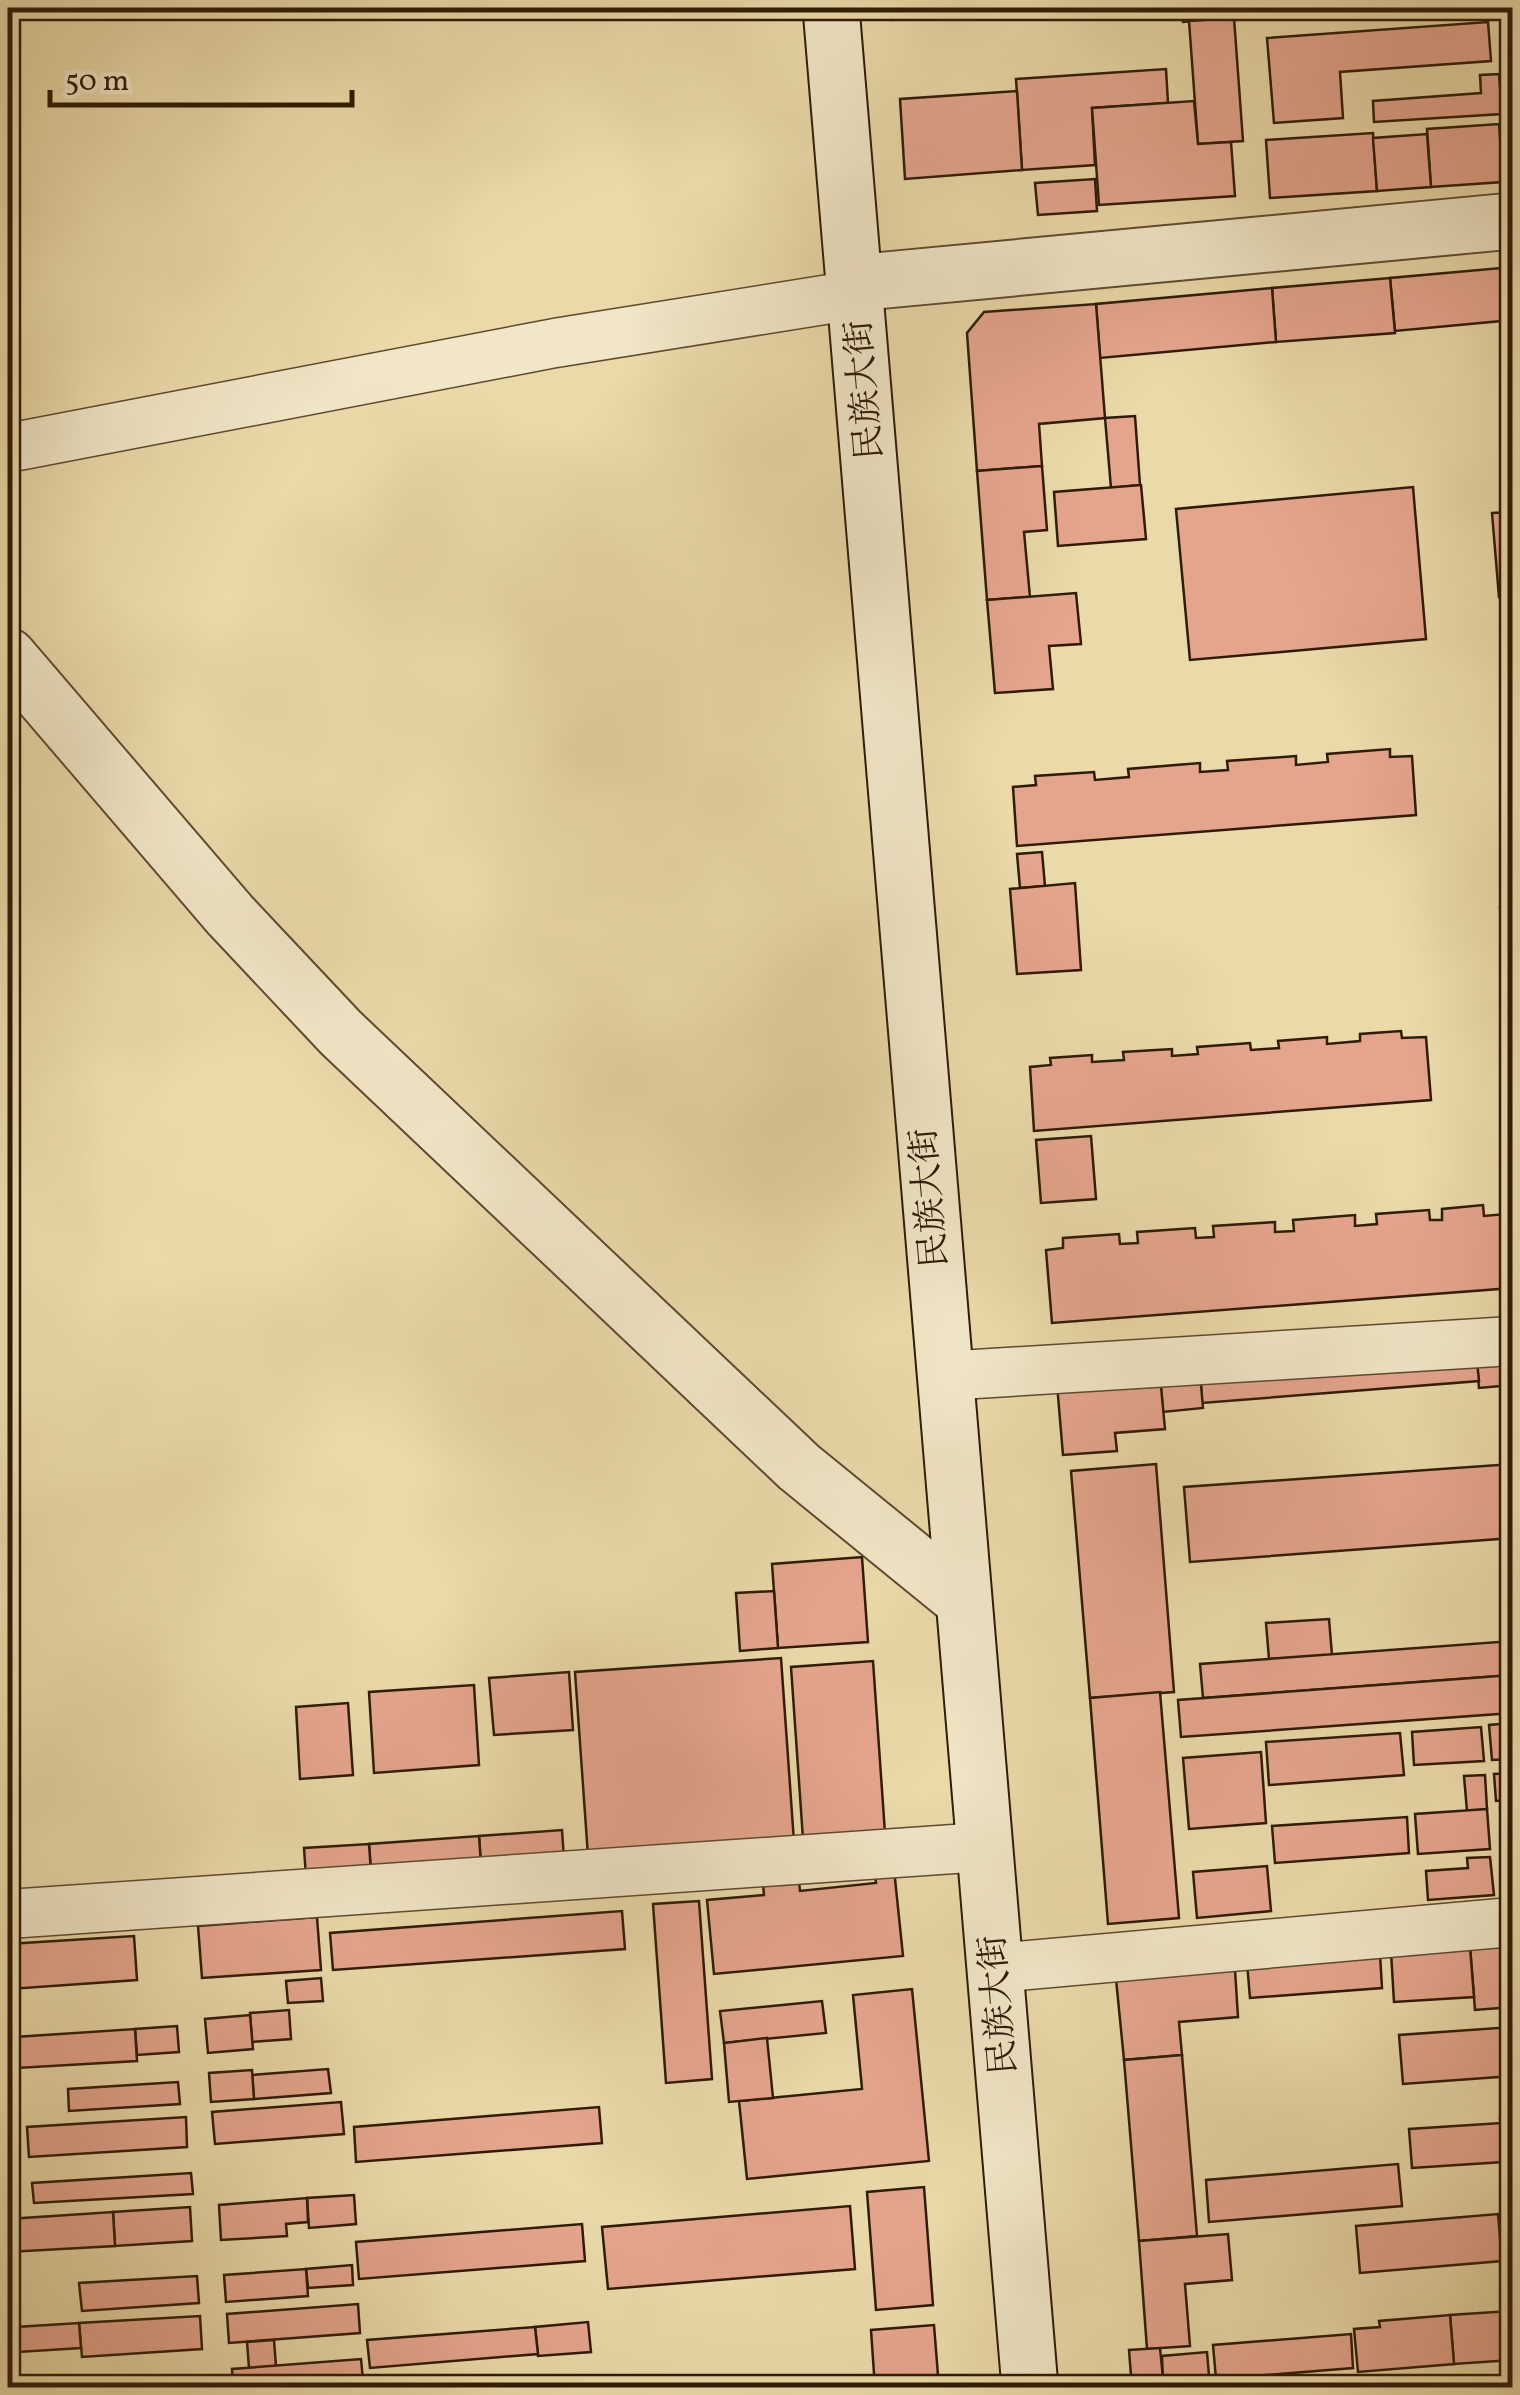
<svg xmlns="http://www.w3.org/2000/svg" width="1520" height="2395" font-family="Vollkorn,'Noto Serif SC',serif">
	<rect width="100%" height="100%" fill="#ead9a9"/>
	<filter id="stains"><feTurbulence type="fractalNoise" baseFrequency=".002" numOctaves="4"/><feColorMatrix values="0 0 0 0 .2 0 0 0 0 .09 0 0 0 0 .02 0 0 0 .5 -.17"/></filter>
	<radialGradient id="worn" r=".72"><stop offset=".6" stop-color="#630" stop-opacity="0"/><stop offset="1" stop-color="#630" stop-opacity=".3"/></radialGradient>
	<g fill="#e5a58d" stroke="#2f1b07" stroke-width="2.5">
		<path d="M892 8H942L943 16 893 20Z"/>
		<path d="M1182 8H1206L1207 20 1183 22Z"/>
		<path d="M1234 18 1243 141 1198 144 1189 21Z"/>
		<path d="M1488 22 1491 61 1340 72 1343 118 1274 123 1267 38Z"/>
		<path d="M1166 69 1168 103 1092 108 1095 165 1022 170 1016 79Z"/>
		<path d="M1499 74 1502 114 1374 122 1373 101 1481 93 1480 75Z"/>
		<path d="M1017 91 1022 170 905 179 900 99Z"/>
		<path d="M1194 101 1198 144 1231 142 1235 196 1099 205 1092 108Z"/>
		<path d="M1499 124 1503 182 1431 187 1427 129Z"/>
		<path d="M1373 133 1377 191 1270 198 1266 140Z"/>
		<path d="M1427 134 1431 187 1377 191 1373 138Z"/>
		<path d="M1095 179 1097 211 1038 215 1035 183Z"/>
		<path d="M1512 267V320L1395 331 1390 278Z"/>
		<path d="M1390 278 1395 333 1276 342 1272 288Z"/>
		<path d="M1272 288 1276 342 1100 358 1096 304Z"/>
		<path d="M1096 304 1105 418 1039 424 1042 466 977 471 967 333 984 312Z"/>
		<path d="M1135 416 1140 485 1111 488 1105 418Z"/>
		<path d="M1042 466 1047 530 1024 532 1030 597 987 600 977 471Z"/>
		<path d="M1141 485 1146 539 1058 546 1054 492Z"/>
		<path d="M1413 487 1426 639 1190 660 1176 509Z"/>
		<path d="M1512 512V595L1499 597 1492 513Z"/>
		<path d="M1076 593 1081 644 1049 646 1053 689 995 693 987 600Z"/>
		<path d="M1390 749V757L1412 756 1416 815 1017 846 1013 787 1036 785 1035 776 1094 772 1095 780 1129 777 1128 769 1200 763V772L1228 770 1227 761 1296 756V765L1328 762 1327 754Z"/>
		<path d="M1042 852 1045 886 1020 888 1017 854Z"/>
		<path d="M1075 883 1081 970 1017 974 1010 889Z"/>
		<path d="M1512 906V1001L1509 1002 1500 907Z"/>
		<path d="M1401 1031 1402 1038 1426 1037 1431 1100 1034 1131 1030 1067 1051 1065 1050 1058 1092 1055V1062L1124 1060 1123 1052 1172 1049V1056L1198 1054 1197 1047 1250 1043 1251 1050 1279 1048 1278 1041 1327 1037V1044L1360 1041V1034Z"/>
		<path d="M1091 1136 1096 1199 1041 1203 1036 1140Z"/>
		<path d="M1483 1205 1484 1216 1506 1214 1512 1288 1052 1323 1046 1250 1063 1248V1238L1119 1234 1120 1244 1138 1243 1137 1232 1195 1228 1196 1238 1214 1237 1213 1226 1275 1222V1232L1294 1231 1293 1220 1355 1215V1226L1377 1224 1376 1214 1429 1210 1430 1220H1442V1209Z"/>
		<path d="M1512 1347V1385L1479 1388 1476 1351Z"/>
		<path d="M1476 1351 1479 1381 1202 1403 1200 1373Z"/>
		<path d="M1200 1373 1203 1408 1163 1412 1160 1376Z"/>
		<path d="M1160 1376 1165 1429 1115 1433 1117 1451 1063 1455 1057 1384Z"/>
		<path d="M1156 1464 1174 1692 1090 1698 1071 1471Z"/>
		<path d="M1512 1464V1538L1190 1562 1184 1487Z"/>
		<path d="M862 1557 868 1642 778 1648 772 1564Z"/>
		<path d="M774 1591 778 1648 740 1651 736 1593Z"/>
		<path d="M1329 1619 1332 1655 1269 1659 1266 1623Z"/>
		<path d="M1512 1641V1675L1203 1698 1200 1664Z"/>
		<path d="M781 1658 794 1842 588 1856 575 1672Z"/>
		<path d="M873 1661 885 1833 803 1839 791 1667Z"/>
		<path d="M569 1672 573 1730 494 1735 489 1678Z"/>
		<path d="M1512 1675V1713L1181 1737 1178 1700Z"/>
		<path d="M474 1685 479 1765 374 1773 369 1692Z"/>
		<path d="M1160 1692 1179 1918 1108 1924 1090 1698Z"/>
		<path d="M348 1703 353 1775 300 1779 296 1707Z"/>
		<path d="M1512 1723V1759L1492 1760 1489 1725Z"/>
		<path d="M1481 1727 1484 1761 1414 1765 1412 1732Z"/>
		<path d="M1400 1733 1404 1775 1269 1785 1266 1742Z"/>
		<path d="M1261 1752 1266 1823 1189 1829 1183 1758Z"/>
		<path d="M1512 1773V1800L1496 1801 1494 1774Z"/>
		<path d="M1485 1775 1487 1809 1467 1811 1464 1776Z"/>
		<path d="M1512 1807V1844L1503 1845 1500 1808Z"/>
		<path d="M1487 1809 1490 1849 1418 1854 1415 1814Z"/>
		<path d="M1407 1817 1409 1853 1275 1863 1272 1826Z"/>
		<path d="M562 1830 564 1859 481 1865 479 1836Z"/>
		<path d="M479 1836 481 1865 371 1872 369 1844Z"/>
		<path d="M369 1844 371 1872 306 1877 304 1848Z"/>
		<path d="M1490 1857 1494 1895 1428 1900 1426 1871 1468 1868 1467 1858Z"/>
		<path d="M1506 1865H1512V1892L1508 1893Z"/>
		<path d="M1267 1866 1271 1911 1197 1918 1193 1872Z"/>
		<path d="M894 1869 903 1956 714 1974 707 1900 764 1895 763 1884 799 1881 800 1891 876 1883 874 1871Z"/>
		<path d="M699 1901 712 2079 666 2083 653 1904Z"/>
		<path d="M622 1911 625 1949 333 1970 330 1933Z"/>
		<path d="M317 1917 321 1970 202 1978 198 1926Z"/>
		<path d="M134 1936 137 1980 10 1989 8 1944Z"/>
		<path d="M1512 1944V2007L1475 2010 1470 1947Z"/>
		<path d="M1470 1947 1474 1997 1394 2002 1391 1952Z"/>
		<path d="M1380 1954 1382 1988 1250 1998 1247 1963Z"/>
		<path d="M1235 1970 1238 2017 1179 2022 1182 2055 1124 2060 1116 1979Z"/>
		<path d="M321 1978 323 2001 288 2003 286 1981Z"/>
		<path d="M912 1989 929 2161 747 2179 739 2101 862 2089 853 1995Z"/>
		<path d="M822 2001 826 2033 724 2043 720 2011Z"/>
		<path d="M289 2010 291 2039 252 2042 250 2013Z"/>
		<path d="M250 2015 253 2049 208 2053 205 2019Z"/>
		<path d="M177 2026 179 2052 137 2055 135 2029Z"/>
		<path d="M1512 2027V2076L1403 2084 1399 2035Z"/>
		<path d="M135 2029 137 2061 17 2068 15 2037Z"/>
		<path d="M767 2038 773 2098 729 2102 724 2043Z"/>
		<path d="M1182 2055 1197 2236 1139 2241 1124 2060Z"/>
		<path d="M328 2069 331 2093 254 2099 252 2075Z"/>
		<path d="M252 2070 254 2099 211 2102 209 2073Z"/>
		<path d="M178 2082 180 2104 69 2111 68 2089Z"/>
		<path d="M341 2102 344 2134 215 2144 212 2112Z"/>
		<path d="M599 2107 602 2143 356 2162 354 2127Z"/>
		<path d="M186 2117 187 2147 29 2157 27 2127Z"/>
		<path d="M1500 2118H1512V2161L1503 2162Z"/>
		<path d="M1501 2123 1503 2162 1412 2168 1409 2129Z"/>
		<path d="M1398 2164 1402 2206 1209 2222 1206 2180Z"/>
		<path d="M191 2173 193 2194 34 2203 32 2183Z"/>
		<path d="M924 2187 933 2305 876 2310 867 2192Z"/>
		<path d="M354 2195 356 2224 309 2228 307 2198Z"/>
		<path d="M307 2198 308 2222 286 2224 287 2236 221 2240 219 2205Z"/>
		<path d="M850 2206 855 2269 608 2289 602 2227Z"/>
		<path d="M190 2207 192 2241 115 2246 113 2212Z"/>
		<path d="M113 2212 115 2246 8 2252V2219Z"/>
		<path d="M1498 2214 1502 2261 1360 2273 1356 2226Z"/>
		<path d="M582 2224 585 2261 359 2279 356 2242Z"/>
		<path d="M1228 2234 1232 2280 1185 2284 1190 2346 1147 2349 1139 2241Z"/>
		<path d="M352 2265 353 2285 308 2288 306 2269Z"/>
		<path d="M306 2269 308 2296 226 2302 224 2275Z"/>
		<path d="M197 2276 199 2303 82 2311 79 2283Z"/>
		<path d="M358 2304 360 2333 229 2343 227 2314Z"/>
		<path d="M1510 2311 1512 2360 1454 2364 1450 2315Z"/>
		<path d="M1450 2315 1454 2364 1358 2372 1354 2329 1380 2327 1379 2321Z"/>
		<path d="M200 2316 202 2349 82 2357 79 2323Z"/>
		<path d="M588 2322 591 2352 538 2356 535 2327Z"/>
		<path d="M79 2323 81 2348 18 2352 16 2327Z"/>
		<path d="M934 2325 939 2388H875L871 2330Z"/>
		<path d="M535 2327 538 2354 370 2368 367 2340Z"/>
		<path d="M1351 2334 1353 2368 1216 2379 1213 2345Z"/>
		<path d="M274 2340 276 2366 249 2368 247 2342Z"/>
		<path d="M1160 2348 1164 2388H1132L1129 2350Z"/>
		<path d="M1207 2352 1209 2376 1163 2380 1162 2356Z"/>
		<path d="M361 2359 363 2380 233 2388 232 2369Z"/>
	</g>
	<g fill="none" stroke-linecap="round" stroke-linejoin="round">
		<defs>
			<g id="minor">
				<path d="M8 448 555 343 855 295"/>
				<path d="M943 1376 1512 1341"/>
				<path d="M8 1914 983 1847"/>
				<path d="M994 1968 1512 1922"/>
			</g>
			<g id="tertiary">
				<path d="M854 283 1512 221"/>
				<path d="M8 656 230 915 341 1033 799 1467 961 1599"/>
			</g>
			<path id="secondary" d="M831 8 1030 2388"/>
		</defs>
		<use href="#minor" stroke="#5e4a30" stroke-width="51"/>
		<use href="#tertiary" stroke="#5e4a30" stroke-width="59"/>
		<use href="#secondary" stroke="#2f1b07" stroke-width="59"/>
		<use href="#minor" stroke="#f1e6c7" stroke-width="48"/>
		<use href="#tertiary" stroke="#f1e6c7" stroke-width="55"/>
		<use href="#secondary" stroke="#f1e6c7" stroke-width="55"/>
	</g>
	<g text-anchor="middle" stroke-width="8" stroke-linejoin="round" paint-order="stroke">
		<g font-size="35" fill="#2f1b07" stroke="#f1e6c7">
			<text transform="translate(863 390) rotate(-95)" y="12">民族大街</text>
			<text transform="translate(928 1198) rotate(-95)" y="12">民族大街</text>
			<text transform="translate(997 2005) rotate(-95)" y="12">民族大街</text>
		</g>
	</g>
	<rect width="1520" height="2395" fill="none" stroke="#ead9a9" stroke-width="40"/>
	<rect x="10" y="10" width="1500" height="2375" fill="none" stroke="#2f1b07" stroke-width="5"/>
	<rect x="20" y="20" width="1480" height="2355" fill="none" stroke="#2f1b07" stroke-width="2.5"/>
	<path d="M50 90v15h302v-15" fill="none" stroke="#2f1b07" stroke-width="5"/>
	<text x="65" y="90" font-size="30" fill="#2f1b07" stroke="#f1e6c7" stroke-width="8" paint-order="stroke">50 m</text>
	<rect width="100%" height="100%" filter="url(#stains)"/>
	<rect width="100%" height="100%" fill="url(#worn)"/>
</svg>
